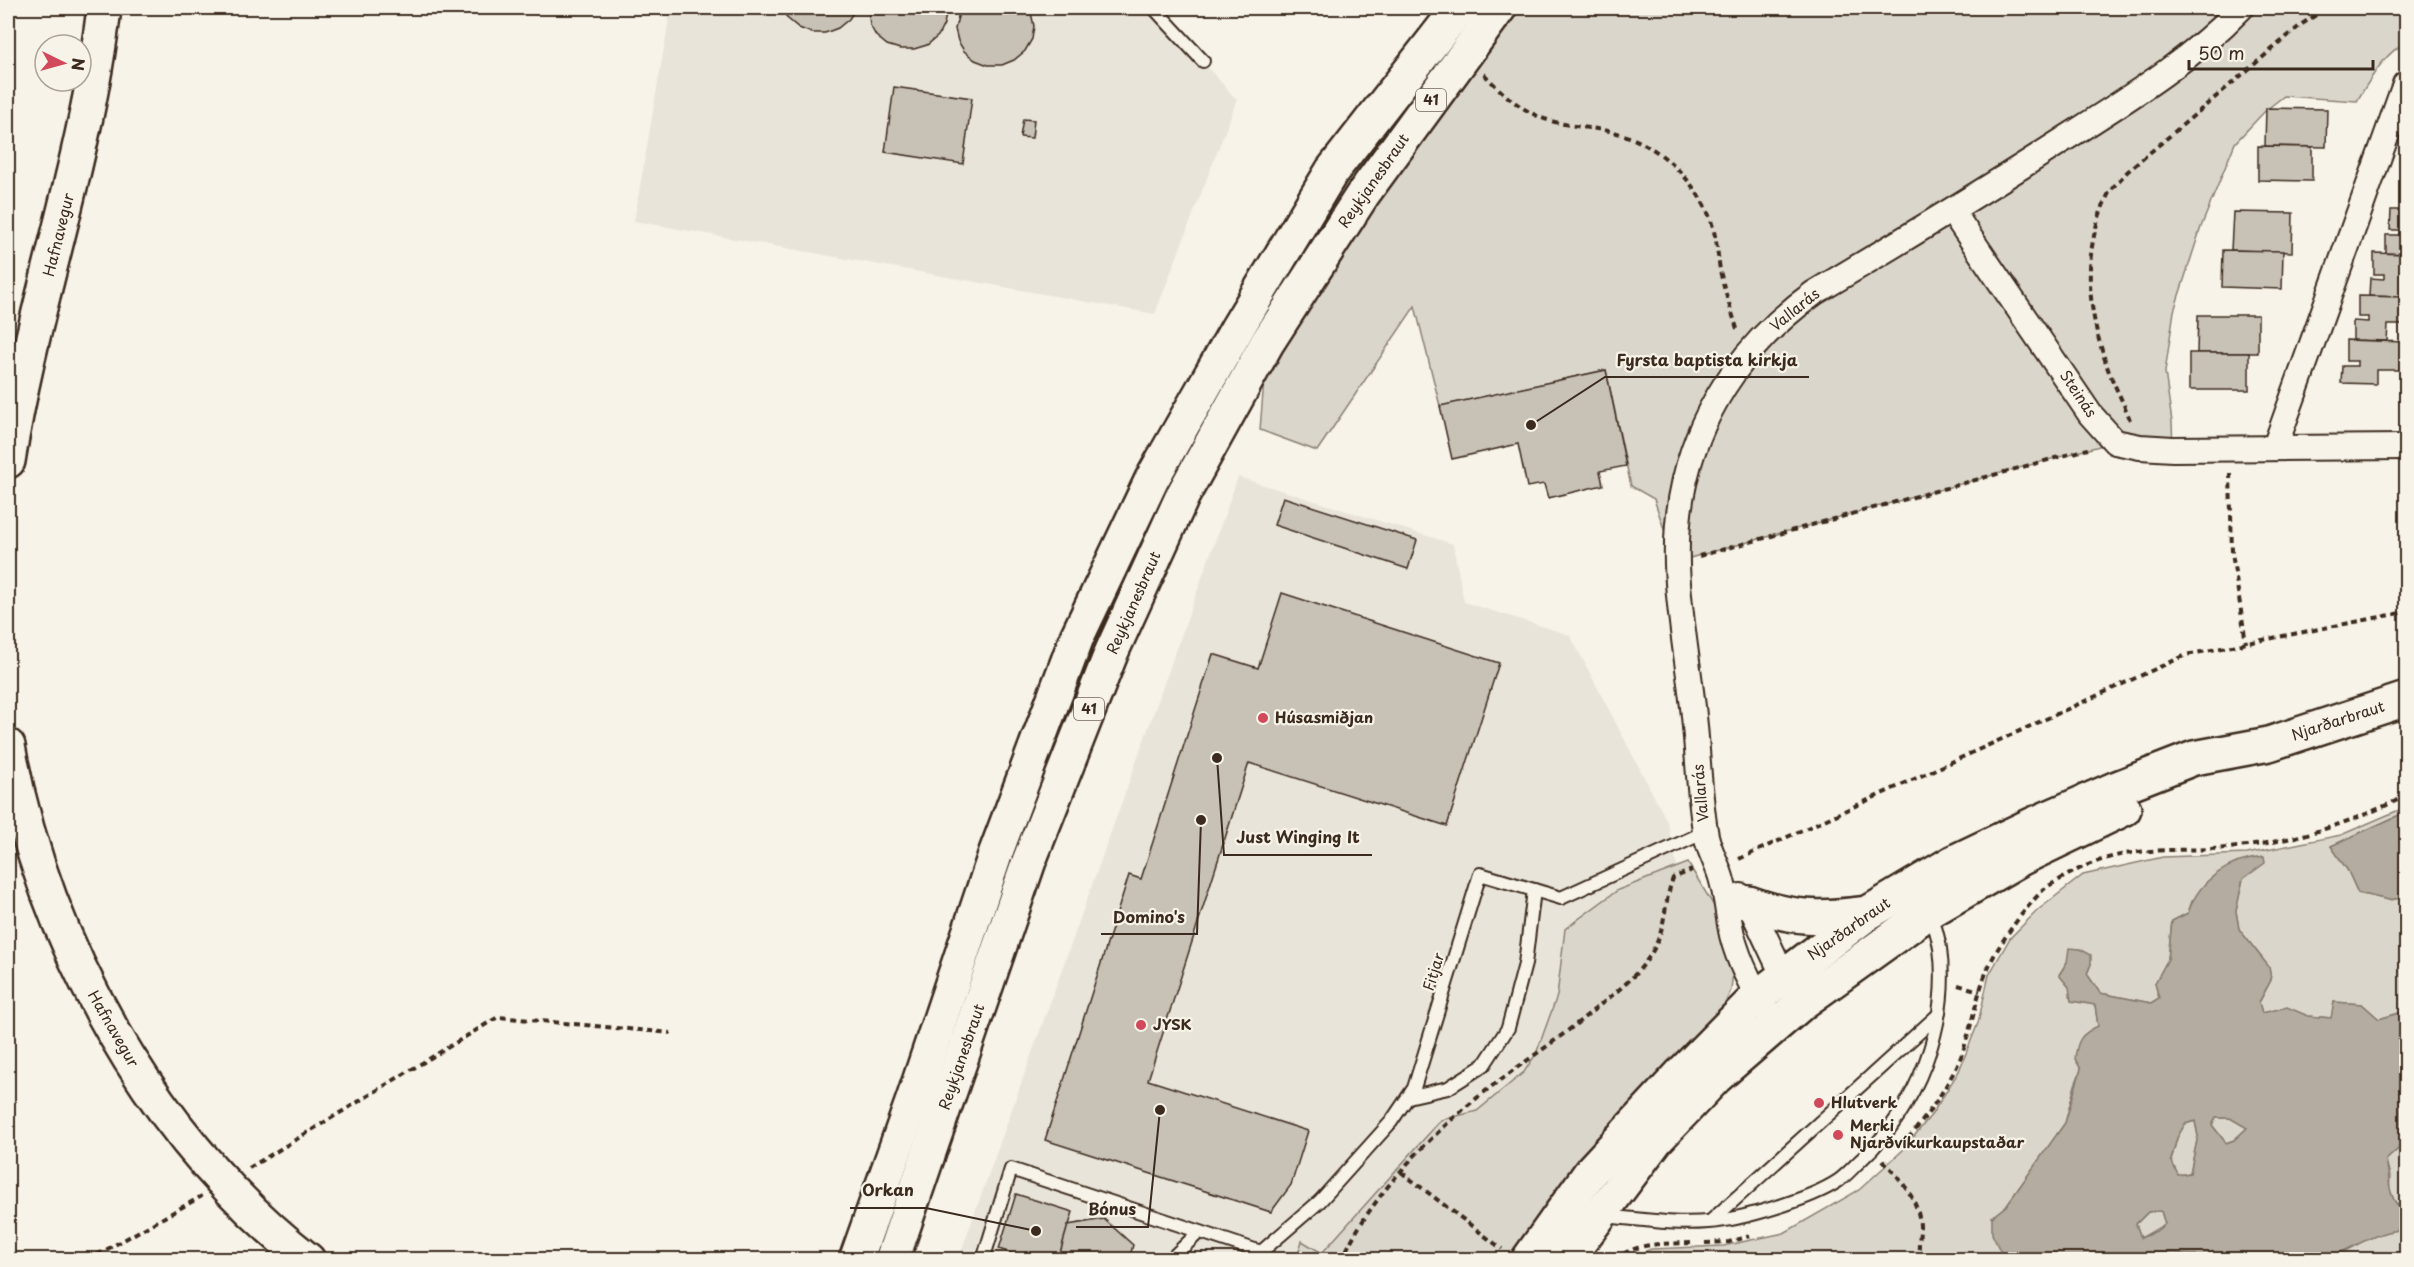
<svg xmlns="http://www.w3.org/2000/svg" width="2414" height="1267" font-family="'Playpen Sans',sans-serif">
	<rect width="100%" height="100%" fill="#f7f3e8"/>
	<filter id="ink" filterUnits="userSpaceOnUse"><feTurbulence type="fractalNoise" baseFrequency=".0167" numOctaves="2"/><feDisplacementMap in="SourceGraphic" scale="12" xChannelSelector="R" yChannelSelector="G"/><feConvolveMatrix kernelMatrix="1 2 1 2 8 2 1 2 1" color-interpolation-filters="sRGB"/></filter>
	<g filter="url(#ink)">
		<g fill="#e9e4d9">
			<path d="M671 8H1154L1237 100 1155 314 634 221Z"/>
			<path d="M1238 477 1453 544 1464 602 1570 635 1667 821 1677 866 1618 890 1565 929 1557 996 1536 1054 1524 1072 1477 1111 1441 1120 1322 1253 1302 1241 1296 1259 958 1260Z"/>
		</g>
		<g fill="#dbd6cb" stroke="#8b8074" stroke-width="1.5">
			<path d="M1508 8H2406V43C2385 51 2368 83 2357 101L2284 96 2266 110 2235 143 2201 227 2174 311 2165 372 2172 422 2173 449 2114 442 1675 562 1654 499 1631 486 1606 370 1440 406 1415 306 1317 451 1260 430 1267 343Z"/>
			<path d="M2406 807V812L2331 846 2348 871 2358 893 2389 900 2406 897V1011L2379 1019 2362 1004 2334 1002 2332 1018 2308 1016 2287 1008 2262 1013 2259 1003 2271 980 2269 967 2239 929 2236 911 2243 878 2192 901 2188 913 2172 921 2168 959 2155 983 2159 998 2151 1003 2100 993 2087 974 2091 964 2067 962 2059 975 2069 987 2095 1005 2098 1026 2075 1085 2065 1123 2006 1206 1992 1217 2004 1259 1625 1260 1651 1249 1723 1246 1784 1233 1859 1190 1903 1150 1932 1114 1959 1071 1978 1023 1989 975 2010 938 2038 910 2083 875 2163 857 2247 854 2341 835Z"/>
			<path d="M1688 863 1714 906 1733 970 1731 990 1718 1019 1521 1259 1296 1260 1302 1241 1322 1253 1441 1120 1477 1111 1524 1072 1536 1054 1557 996 1565 929 1618 890Z"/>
			<path d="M2216 1118H2230L2248 1127 2234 1140 2226 1143 2212 1125Z"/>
			<path d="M2195 1121 2198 1136 2190 1173 2178 1175 2171 1161 2177 1138 2185 1124Z"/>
			<path d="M2406 1142V1206L2398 1207 2389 1195 2390 1176 2386 1160Z"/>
			<path d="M2161 1211 2165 1224 2141 1238 2136 1224 2148 1212Z"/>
			<path d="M2394 1229 2406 1230V1259L2321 1260 2328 1253 2345 1251 2368 1238Z"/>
		</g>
		<g fill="#b4aca0" stroke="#84786c" stroke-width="1.5" fill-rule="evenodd">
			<path d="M2406 812V897L2389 900 2358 893 2348 871 2331 846Z"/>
			<path d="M2264 857 2265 863 2243 879 2236 911 2239 929 2269 967 2271 980 2259 1002 2262 1013 2287 1007 2308 1016 2331 1018 2334 1002 2362 1004 2379 1019 2406 1011V1142L2386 1160C2390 1177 2387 1192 2398 1206H2406V1230C2384 1229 2367 1240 2348 1249 2337 1255 2331 1251 2321 1259L2196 1260V1255L2169 1253V1260L2004 1259 1992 1234V1217L2006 1206 2065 1123 2081 1069 2075 1059C2077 1040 2081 1034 2098 1026L2095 1005 2071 1001 2069 987 2059 975 2067 962 2069 948 2080 949 2091 955V964L2087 974 2100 993 2151 1003 2159 998 2155 983 2168 959 2172 921 2188 913C2199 879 2229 860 2264 857ZM2216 1118H2230L2247 1128 2234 1140 2226 1143 2212 1125ZM2195 1121 2198 1136 2190 1173 2178 1175 2171 1160 2177 1138 2185 1124ZM2161 1211 2165 1224 2156 1231 2141 1238 2136 1224 2148 1212Z"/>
		</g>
		<g fill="#c8c1b6" stroke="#3b2a1e" stroke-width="1.5">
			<path d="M781 8H856L849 19 838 28 825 33H812L799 28 788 19Z"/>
			<path d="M868 8H946L947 10 944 24 938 36 927 45 914 49H900L887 45 876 36 870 25Z"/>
			<path d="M960 8H1030L1034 26 1032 39 1025 51 1014 60 1002 65H988L975 60 964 51 958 41 955 29Z"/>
			<path d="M894 87 972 98 963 164 885 152Z"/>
			<path d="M2266 108 2327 109 2326 147 2265 146Z"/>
			<path d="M1023 119 1034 120 1032 138 1020 137Z"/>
			<path d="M2258 146 2312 147V181L2258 180Z"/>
			<path d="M2391 210H2406V254L2386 253V235H2401V230H2390Z"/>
			<path d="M2233 212 2293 213 2292 252 2231 250Z"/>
			<path d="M2223 250 2283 251 2282 289 2222 287Z"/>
			<path d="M2374 253 2406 254V282H2404V297L2369 296 2370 278 2384 279V274H2374Z"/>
			<path d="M2358 296 2406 297V325H2388L2387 341 2353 340V321L2368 322V317H2358Z"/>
			<path d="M2198 315H2258V353H2197Z"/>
			<path d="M2346 340 2406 342V362H2400V370H2376V384L2341 383 2342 366H2357V361H2346Z"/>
			<rect x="2189" y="353" width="60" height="37"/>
			<path d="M1606 370 1626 466 1600 471 1603 485 1548 498 1544 484 1527 487 1518 444 1452 459 1440 406Z"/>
			<path d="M1283 497 1417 540 1408 569 1274 525Z"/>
			<path d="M1282 593 1499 663 1447 826 1249 763 1148 1080 1308 1131 1291 1185 1271 1212 1045 1140 1129 875 1141 879 1213 654 1258 668Z"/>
			<path d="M1016 1194 1073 1212 1058 1260H1031L999 1249Z"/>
			<path d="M1104 1219 1133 1245 1129 1260H1058L1068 1225Z"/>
		</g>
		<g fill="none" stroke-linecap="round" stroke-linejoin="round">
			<defs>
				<g id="lane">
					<path d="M1154 8 1203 61"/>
					<path d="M1408 1097 1448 1088 1484 1065 1508 1028 1525 964 1534 890"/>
					<path d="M1604 1216C1638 1219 1674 1225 1708 1222 1741 1220 1811 1199 1838 1181 1847 1175 1854 1166 1862 1159 1917 1107 1950 1025 1940 948 1938 936 1934 924 1931 913"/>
					<path d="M1711 1221 1937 1016"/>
					<path d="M983 1260 1011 1169 1261 1252"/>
					<path d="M1170 1260 1199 1232"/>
					<path d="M1256 1260 1261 1252 1320 1201 1391 1122 1414 1088 1480 874 1561 898 1705 832"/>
				</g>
				<g id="street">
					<path d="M1952 211 2090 414 2115 442 2140 447 2173 449 2406 447"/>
					<path d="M2275 447 2405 84"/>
					<path d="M1741 896 1749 903 1783 975 1793 988"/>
					<path d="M1775 1024C1757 997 1740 967 1732 935 1728 917 1727 899 1722 881 1718 864 1707 848 1705 830 1698 787 1698 743 1692 699 1683 624 1667 554 1685 479 1703 402 1751 338 1814 293 1898 243 1981 193 2063 140 2126 100 2189 62 2241 8"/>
				</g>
				<g id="secondary">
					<path d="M1749 903C1793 919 1820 919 1867 913"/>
					<path d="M1528 1260 1592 1170 1682 1073 1757 997 1868 913 1952 863 2034 824 2117 788 2194 758 2269 744 2406 699"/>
					<path d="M1566 1260 1656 1140 1716 1077 1803 1002 1930 911 2020 859 2124 809"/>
				</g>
				<g id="primary">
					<path d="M8 461C32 308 86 162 104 8"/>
					<path d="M8 746C43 941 151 1137 308 1260"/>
				</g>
				<g id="highway">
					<path d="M856 1260 914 1097 996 852 1077 637 1152 479 1238 327 1332 171 1459 8"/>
					<path d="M892 1260 1029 861 1112 651 1183 495 1267 343 1363 194 1499 8"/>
				</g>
			</defs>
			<use href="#lane" stroke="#3b2a1e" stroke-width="16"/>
			<use href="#street" stroke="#3b2a1e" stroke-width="28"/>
			<use href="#secondary" stroke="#3b2a1e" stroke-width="38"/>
			<use href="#primary" stroke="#3b2a1e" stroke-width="38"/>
			<use href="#highway" stroke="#3b2a1e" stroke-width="38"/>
			<g stroke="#3b2a1e" stroke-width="4" stroke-dasharray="6 4.5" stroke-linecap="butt">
				<path d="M1484 74C1501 92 1518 108 1542 118 1563 126 1587 127 1609 131 1652 140 1690 173 1708 213 1716 231 1717 250 1720 270 1724 291 1732 312 1738 332"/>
				<path d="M2130 420C2123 400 2111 381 2105 360 2087 306 2082 251 2107 197 2111 188 2120 180 2127 172L2302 24 2327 8"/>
				<path d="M2230 473 2232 553 2246 643"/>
				<path d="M1699 556 2088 449"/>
				<path d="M1739 859 2186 655 2406 612"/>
				<path d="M1958 985 1980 991"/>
				<path d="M1901 1146C1923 1123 1944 1092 1958 1064 1971 1034 1974 1003 1986 973 1995 948 2024 909 2042 891 2048 885 2058 881 2066 876 2126 841 2173 854 2238 847 2297 841 2353 822 2406 796"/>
				<path d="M1883 1160C1900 1179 1919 1199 1920 1226 1920 1237 1918 1248 1919 1260"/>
				<path d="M249 1168 498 1017 671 1033"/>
				<path d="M1401 1172 1502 1249"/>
				<path d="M1705 1243 1729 1242 1750 1236"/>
				<path d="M88 1260 202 1196"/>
				<path d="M1342 1260C1370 1194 1439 1126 1496 1083 1524 1062 1553 1043 1580 1021 1603 1002 1630 984 1647 960 1668 930 1662 908 1673 878L1692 870"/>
				<path d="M1615 1260C1637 1241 1667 1244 1694 1243"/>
			</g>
			<use href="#lane" stroke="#f7f3e8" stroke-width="12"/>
			<use href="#street" stroke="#f7f3e8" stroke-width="24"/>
			<use href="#secondary" stroke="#f7f3e8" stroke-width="33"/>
			<use href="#primary" stroke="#f7f3e8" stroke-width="33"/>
			<use href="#highway" stroke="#f7f3e8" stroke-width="33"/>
		</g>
	</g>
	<g fill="#d1495b" stroke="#f7f3e8" stroke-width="2">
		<circle cx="1263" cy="718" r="6"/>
		<circle cx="1141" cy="1025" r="6"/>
		<circle cx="1819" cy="1103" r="6"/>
		<circle cx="1838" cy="1135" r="6"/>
	</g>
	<g text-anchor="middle" stroke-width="4.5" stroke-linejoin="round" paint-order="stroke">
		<g fill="#f7f3e8" stroke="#73665b" stroke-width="1.5">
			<rect x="1416" y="89" width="30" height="22" rx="4.5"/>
			<rect x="1074" y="698" width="30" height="22" rx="4.5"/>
		</g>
		<g font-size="14" font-weight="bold" fill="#3b2a1e">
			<text x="1431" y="105">41</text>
			<text x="1089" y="714">41</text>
		</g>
		<g font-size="15" fill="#3b2a1e" stroke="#f7f3e8">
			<text transform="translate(1374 181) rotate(-55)" y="5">Reykjanesbraut</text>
			<text transform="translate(59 235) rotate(-76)" y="5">Hafnavegur</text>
			<text transform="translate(1795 310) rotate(-39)" y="5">Vallarás</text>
			<text transform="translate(2078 394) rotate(56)" y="5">Steinás</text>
			<text transform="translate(1134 603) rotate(-66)" y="5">Reykjanesbraut</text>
			<text transform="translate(2338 721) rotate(-18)" y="5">Njarðarbraut</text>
			<text transform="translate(1701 793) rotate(-95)" y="5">Vallarás</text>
			<text transform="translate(1849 929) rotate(-35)" y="5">Njarðarbraut</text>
			<text transform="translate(1434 972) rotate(-73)" y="5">Fitjar</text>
			<text transform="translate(113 1029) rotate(60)" y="5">Hafnavegur</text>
			<text transform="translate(962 1057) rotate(-71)" y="5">Reykjanesbraut</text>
		</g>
		<g font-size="15" font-weight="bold" fill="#3b2a1e" stroke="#f7f3e8" text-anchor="start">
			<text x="1275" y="723">Húsasmiðjan</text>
			<text x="1153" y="1030">JYSK</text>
			<text x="1831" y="1108">Hlutverk</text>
			<text x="1850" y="1131">Merki<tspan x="1850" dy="17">Njarðvíkurkaupstaðar</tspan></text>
		</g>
	</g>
	<path fill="none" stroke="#3b2a1e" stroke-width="2" d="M1531 425L1605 377H1809M1217 758L1224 855H1372M1201 820L1197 934H1101M1036 1231L926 1208H850M1160 1110L1148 1227H1076"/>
	<g fill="#3b2a1e" stroke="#f7f3e8" stroke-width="2">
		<circle cx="1531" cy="425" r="6"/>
		<circle cx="1217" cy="758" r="6"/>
		<circle cx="1201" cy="820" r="6"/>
		<circle cx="1036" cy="1231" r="6"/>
		<circle cx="1160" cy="1110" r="6"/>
	</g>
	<g font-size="16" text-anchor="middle" font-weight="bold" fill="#3b2a1e" stroke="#f7f3e8" stroke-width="4.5" stroke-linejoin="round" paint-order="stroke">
		<text x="1707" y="366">Fyrsta baptista kirkja</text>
		<text x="1298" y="843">Just Winging It</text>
		<text x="1149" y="923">Domino's</text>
		<text x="888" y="1196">Orkan</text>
		<text x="1112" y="1215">Bónus</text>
	</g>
	<rect width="2414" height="1267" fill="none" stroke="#f7f3e8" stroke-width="30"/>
	<rect x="15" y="15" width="2384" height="1237" fill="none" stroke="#3b2a1e" stroke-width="2" filter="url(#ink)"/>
	<g transform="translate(63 63) rotate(95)"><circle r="28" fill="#f7f3e8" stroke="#aca397" stroke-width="1.5"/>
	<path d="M0-4.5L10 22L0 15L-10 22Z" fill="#d1495b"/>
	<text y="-9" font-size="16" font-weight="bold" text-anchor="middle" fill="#3b2a1e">N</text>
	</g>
	<path d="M2189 60v9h184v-9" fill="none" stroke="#3b2a1e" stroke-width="3"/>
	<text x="2198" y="60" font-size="18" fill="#3b2a1e" stroke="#f7f3e8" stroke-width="4.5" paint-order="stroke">50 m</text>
</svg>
